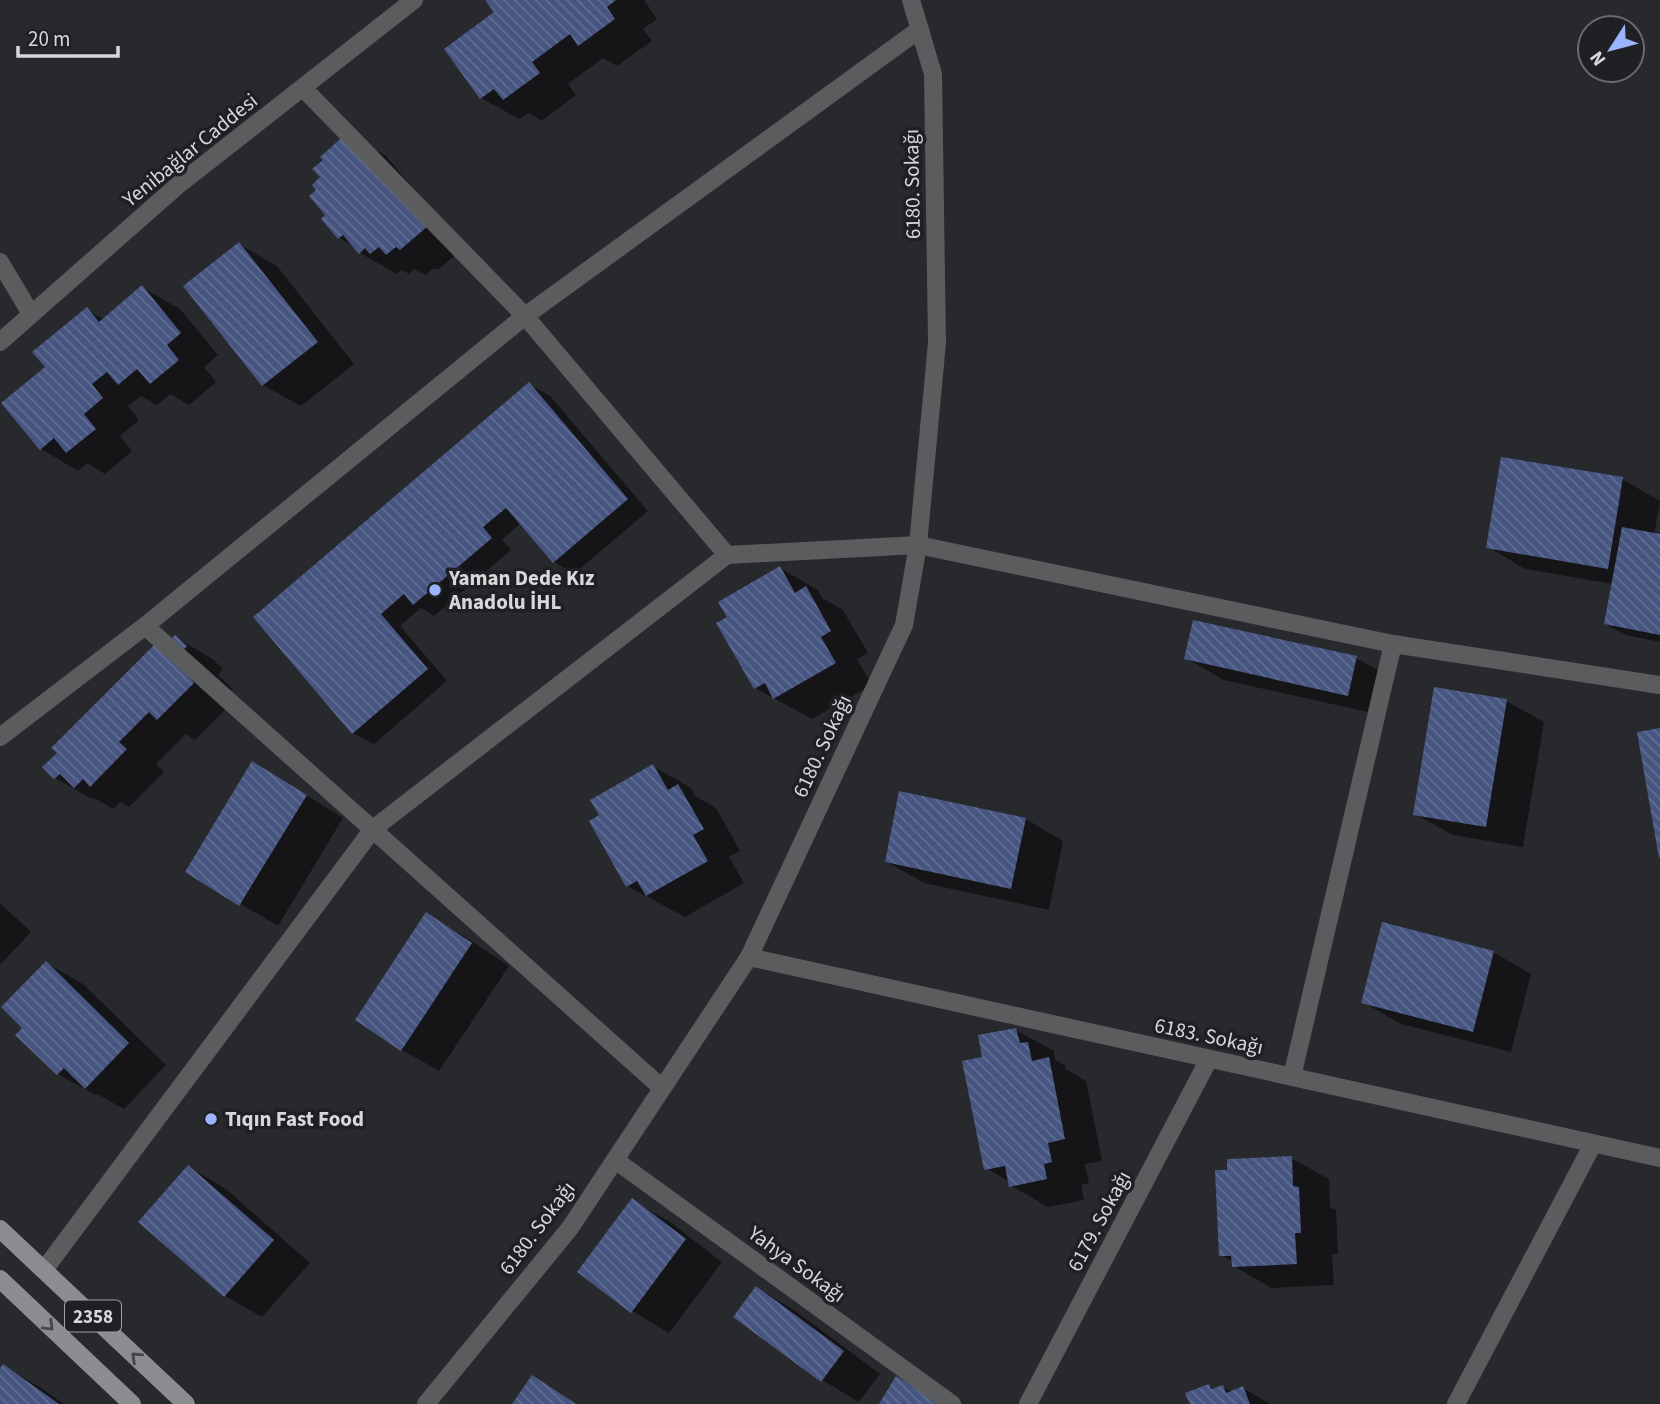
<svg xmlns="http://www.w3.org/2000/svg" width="1660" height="1404" font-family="'Source Sans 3',sans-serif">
	<defs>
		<pattern id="building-back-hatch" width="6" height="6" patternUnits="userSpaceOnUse" patternTransform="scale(1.75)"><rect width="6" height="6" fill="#475581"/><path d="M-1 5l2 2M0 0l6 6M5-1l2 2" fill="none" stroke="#616d92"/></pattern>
	</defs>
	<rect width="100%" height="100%" fill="#28292d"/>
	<g fill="#0007">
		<path d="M488 0H644L657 19 643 29 652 41 617 66 603 58 568 84 576 95 542 121 528 113 519 119 481 98 497 13Z"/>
		<path d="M348 134 386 156 464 248 438 270 434 268 425 275 414 269 409 274 402 270 397 274 360 253 355 247 339 238 328 215 319 190 322 178Z"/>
		<path d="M239 244 277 266 354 364 301 406 263 385Z"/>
		<path d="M143 288 180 309 218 355 204 367 216 382 189 405 170 394 157 405 141 396 128 406 139 420 120 436 132 451 105 474 87 463 78 471 41 449 47 367 87 309 104 320Z"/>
		<path d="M529 384 550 396 648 511 574 574 554 562 521 523 502 540 511 550 434 616 421 608 400 626 447 681 374 744 353 733 256 617Z"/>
		<path d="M1622 479 1660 501 1654 535 1660 536V642L1626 635 1605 624 1613 584 1525 569 1488 547Z"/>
		<path d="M780 568 818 590 822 598 843 610 868 653 857 659 872 685 812 719 755 688 730 618Z"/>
		<path d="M175 637 213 659 223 669 218 675 233 689 224 698 230 705 195 740 186 734 156 764 164 772 129 807 120 802 113 809 94 798 92 799 55 778Z"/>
		<path d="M1186 658H1356L1394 679 1386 716 1224 680Z"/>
		<path d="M1506 701 1544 722 1523 847 1453 835 1415 814Z"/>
		<path d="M653 766 691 788 695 796 716 808 740 851 729 857 744 883 685 917 627 886 601 816Z"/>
		<path d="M290 785 343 818 278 926 187 872Z"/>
		<path d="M1026 819 1063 841 1049 910 924 883 887 862Z"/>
		<path d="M0 903 31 932 0 965Z"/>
		<path d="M426 915 464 936 509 966 439 1071 402 1050 357 1020Z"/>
		<path d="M1493 952 1531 974 1511 1052 1401 1024 1363 1002Z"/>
		<path d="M46 963 83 984 166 1065 124 1109 97 1094 95 1095 58 1074 25 1028Z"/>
		<path d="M1016 1030 1054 1051 1055 1060 1065 1065 1066 1069 1086 1081 1102 1161 1085 1164 1089 1183 1081 1185 1084 1200 1048 1207 1010 1185V1182L986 1168 984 1058Z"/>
		<path d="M1291 1158 1329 1179 1330 1207 1336 1210 1338 1254H1332L1334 1285 1271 1288 1234 1266 1233 1262 1221 1255Z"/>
		<path d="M189 1167 226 1189 310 1263 262 1317 225 1296Z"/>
		<path d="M633 1201 670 1222 722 1262 669 1333 632 1311Z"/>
		<path d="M757 1288 794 1310 880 1374 859 1402 822 1380Z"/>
		<path d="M4 1366 41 1388 64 1404H0V1371Z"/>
		<path d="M1209 1386 1216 1390 1223 1387 1233 1392 1243 1388 1270 1404H1192Z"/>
	</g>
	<g fill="url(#building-back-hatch)">
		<path d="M485 0H616L607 7 615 19 578 46 570 34 532 62 540 73 503 100 494 89 480 99 444 49 494 12Z"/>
		<path d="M348 132 428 226 400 250 396 247 386 255 379 247 370 254 365 248 359 254 343 235 338 239 321 219 325 215 309 196 316 190 312 185 320 177 312 169 323 160 320 157Z"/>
		<path d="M239 242 318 342 262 386 183 286Z"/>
		<path d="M142 285 181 333 167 345 179 360 150 384 137 369 118 385 107 372 92 384 103 398 84 414 96 429 66 453 54 438 40 450 1 403 45 367 32 352 87 307 99 322Z"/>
		<path d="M529 382 628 499 553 563 506 508 483 527 492 538 413 605 404 594 381 614 428 669 352 734 253 617Z"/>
		<path d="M1501 457 1623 477 1608 569 1486 548Z"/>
		<path d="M1622 527 1660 534V635L1604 624Z"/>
		<path d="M780 566 795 593 806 586 831 631 821 637 836 663 773 699 765 683 754 689 716 623 727 617 718 602Z"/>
		<path d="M1193 620 1357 656 1348 696 1184 659Z"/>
		<path d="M175 635 187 646 181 652 188 675 194 683 157 720 149 712 119 742 127 749 90 787 83 779 74 788 60 774 54 779 42 767 57 753 51 748 156 643 161 649Z"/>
		<path d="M1434 687 1507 699 1486 827 1413 815Z"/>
		<path d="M1660 728V858H1659L1637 732Z"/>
		<path d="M252 761 307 795 239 906 185 872Z"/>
		<path d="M653 764 668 790 678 784 704 829 693 835 708 861 646 896 637 881 626 887 589 821 599 815 590 800Z"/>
		<path d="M899 791 1026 818 1011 889 885 862Z"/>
		<path d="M426 912 472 943 401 1051 355 1020Z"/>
		<path d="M1382 922 1494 951 1473 1032 1361 1003Z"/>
		<path d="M46 961 129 1043 85 1089 64 1068 57 1075 15 1035 22 1028 1 1007Z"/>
		<path d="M1016 1028 1020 1043 1028 1042 1032 1061 1049 1057 1065 1139 1048 1143 1052 1162 1044 1164 1047 1179 1009 1187 1005 1166 984 1170 962 1061 982 1057 978 1035Z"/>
		<path d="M1292 1156 1293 1186 1299 1187 1301 1233H1295L1297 1264 1232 1267 1231 1256H1219L1215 1170H1227V1159Z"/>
		<path d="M188 1165 274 1240 224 1297 138 1222Z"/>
		<path d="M632 1198 686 1239 631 1313 577 1272Z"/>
		<path d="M756 1286 844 1351 821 1382 733 1317Z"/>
		<path d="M3 1364 59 1404H0V1368Z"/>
		<path d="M532 1375 576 1404H512Z"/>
		<path d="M896 1376 938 1401 937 1404H879Z"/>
		<path d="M1209 1384 1211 1389 1223 1385 1226 1393 1243 1386 1250 1404H1190L1185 1393Z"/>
	</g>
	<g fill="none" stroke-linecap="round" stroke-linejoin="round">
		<g stroke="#5b5c5e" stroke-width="18">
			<path d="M303 88 525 316 727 555"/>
			<path d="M0 262 31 314"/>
			<path d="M0 342 177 186 414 0"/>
			<path d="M145 626 662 1088"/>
			<path d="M0 737 145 626 525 316 920 29"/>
			<path d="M749 957 1660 1158"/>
			<path d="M1292 1077 1393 644"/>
			<path d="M615 1160 952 1404"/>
			<path d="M44 1270 373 829 727 555 918 545 1393 644 1660 685"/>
			<path d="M426 1404 570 1228 749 957 904 625 918 545 937 343 933 74 911 0"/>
			<path d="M1028 1404 1209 1059"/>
			<path d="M1456 1404 1593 1144"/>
		</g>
		<g stroke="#8c8d91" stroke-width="18">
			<path d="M0 1229 186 1404"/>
			<path d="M0 1279 132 1404"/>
		</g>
	</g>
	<defs><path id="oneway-chevron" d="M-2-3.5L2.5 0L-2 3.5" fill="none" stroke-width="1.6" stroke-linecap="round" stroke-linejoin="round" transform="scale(1.75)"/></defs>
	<g stroke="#45464a">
		<use href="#oneway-chevron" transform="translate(49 1326) rotate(44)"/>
		<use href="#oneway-chevron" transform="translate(136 1357) rotate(-137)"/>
	</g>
	<g fill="#9cb4fd" stroke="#1f2023" stroke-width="2.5">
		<circle cx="435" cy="590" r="7"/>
		<circle cx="211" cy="1119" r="7"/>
	</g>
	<g text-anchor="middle" stroke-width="7" stroke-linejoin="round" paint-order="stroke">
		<rect fill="#1f2023" stroke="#a0a1a3" stroke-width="2" x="65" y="1300.5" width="56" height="31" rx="5"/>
		<g font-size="19" font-weight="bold" fill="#d7d8da">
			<text x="93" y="1323">2358</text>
		</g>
		<g font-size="21" fill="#d7d8da" stroke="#1f2023">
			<text transform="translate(190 150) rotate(-39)" y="7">Yenibağlar Caddesi</text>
			<text transform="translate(912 184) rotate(-91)" y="7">6180. Sokağı</text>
			<text transform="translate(822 746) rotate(-65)" y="7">6180. Sokağı</text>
			<text transform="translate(1209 1036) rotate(12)" y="7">6183. Sokağı</text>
			<text transform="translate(1099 1221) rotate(-62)" y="7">6179. Sokağı</text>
			<text transform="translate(537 1228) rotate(-53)" y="7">6180. Sokağı</text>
			<text transform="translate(797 1264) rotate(36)" y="7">Yahya Sokağı</text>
		</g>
		<g font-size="21" font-weight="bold" fill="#d7d8da" stroke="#1f2023" text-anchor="start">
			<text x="449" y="585">Yaman Dede Kız<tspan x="449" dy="24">Anadolu İHL</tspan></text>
			<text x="225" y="1126">Tıqın Fast Food</text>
		</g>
	</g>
	<g transform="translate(1611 49) rotate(234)"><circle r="33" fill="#1f2023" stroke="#696a6c" stroke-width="2"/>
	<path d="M0-5L12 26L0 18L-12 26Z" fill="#9cb4fd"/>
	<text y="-10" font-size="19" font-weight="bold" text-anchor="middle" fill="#d7d8da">N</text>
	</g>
	<path d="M18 46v10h100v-10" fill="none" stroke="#d7d8da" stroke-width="3.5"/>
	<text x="28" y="46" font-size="21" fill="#d7d8da" stroke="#1f2023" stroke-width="5" paint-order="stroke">20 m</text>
</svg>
